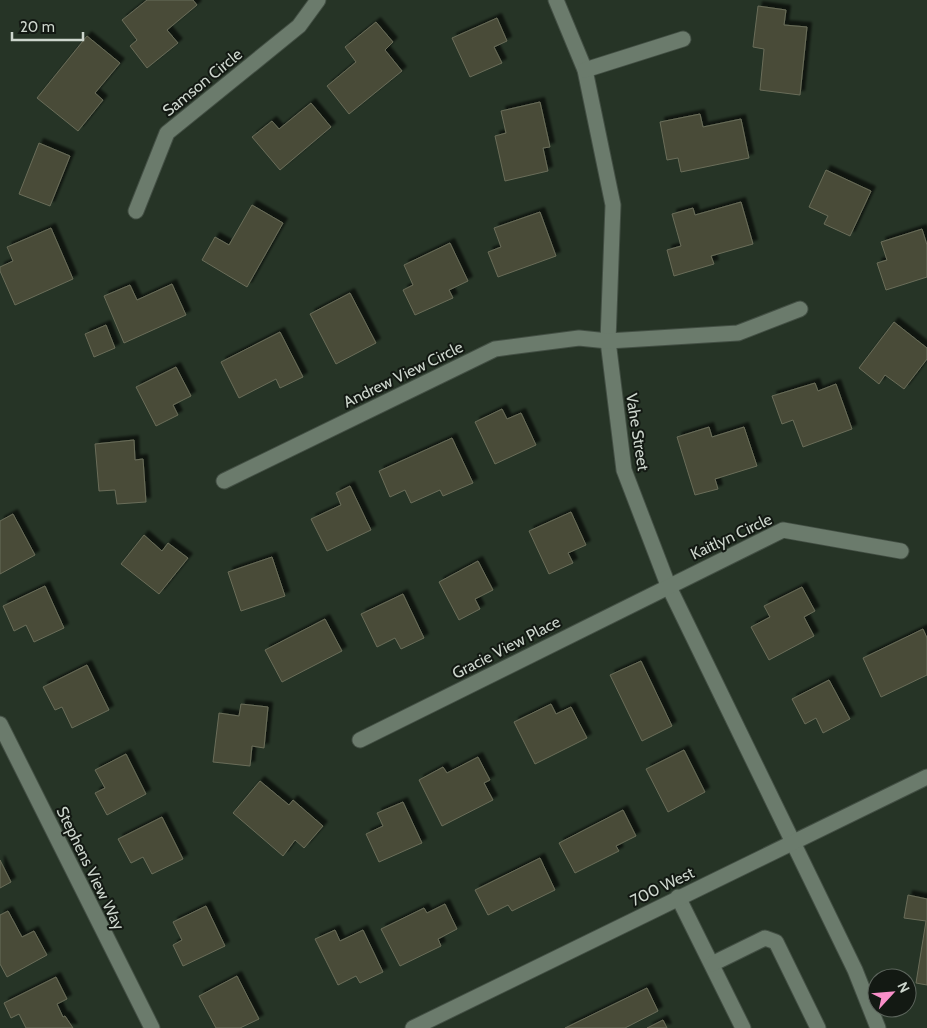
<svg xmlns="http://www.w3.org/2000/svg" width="927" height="1028" font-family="Cabin,sans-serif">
	<defs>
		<filter id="shadow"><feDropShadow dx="4.5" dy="-4.5" stdDeviation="1" flood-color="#0009"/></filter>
	</defs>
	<rect width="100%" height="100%" fill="#263426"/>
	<g fill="#494b39" stroke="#6a6d59" filter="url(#shadow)">
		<path d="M147 0H193L197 5 167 30 178 43 147 68 130 46 137 40 122 20Z"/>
		<path d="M758 6 786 10 784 25 807 27 800 95 760 90 764 49 753 47Z"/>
		<path d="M497 18 507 41 494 47 502 63 470 77 452 38Z"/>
		<path d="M376 22 393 42 385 50 402 71 349 114 327 86 356 62 345 47Z"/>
		<path d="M87 36 120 63 95 93 103 100 78 131 37 98Z"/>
		<path d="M540 102 550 147 543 148 548 171 505 181 495 136 506 133 501 111Z"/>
		<path d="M311 103 331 127 280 170 252 137 272 121 279 129Z"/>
		<path d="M700 114 703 127 741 119 749 158 681 172 678 158 667 160 660 122Z"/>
		<path d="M39 143 70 156 50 206 19 194Z"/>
		<path d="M826 170 871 191 850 236 824 224 828 216 809 207Z"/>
		<path d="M741 202 753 244 711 256 714 264 674 276 667 250 681 246 672 214 693 208 695 215Z"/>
		<path d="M252 205 283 223 247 287 202 260 215 237 229 245Z"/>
		<path d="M540 212 556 256 498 277 488 252 501 247 494 228Z"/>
		<path d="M51 228 73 279 15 305 0 271V267L13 261 7 247Z"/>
		<path d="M922 229 927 245V277L886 290 877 263 887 260 881 242Z"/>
		<path d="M450 243 468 281 449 290 453 298 415 315 403 290 413 285 404 265Z"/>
		<path d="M172 284 186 315 124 343 104 296 130 285 137 300Z"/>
		<path d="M350 293 376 343 336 364 310 314Z"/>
		<path d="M894 322 927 348V359L904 389 885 375 879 384 859 368Z"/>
		<path d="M106 325 115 348 94 357 85 334Z"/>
		<path d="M280 332 303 377 280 388 276 379 239 398 221 362Z"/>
		<path d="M176 367 191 396 173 405 178 415 156 426 136 387Z"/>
		<path d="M815 383 818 391 836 384 852 429 803 447 793 420 782 424 772 396Z"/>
		<path d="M502 409 507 419 521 413 536 445 495 464 475 422Z"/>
		<path d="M709 427 712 437 744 427 757 466 715 479 718 489 695 495 677 437Z"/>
		<path d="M452 438 473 483 443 496 440 490 411 503 405 490 390 497 379 471Z"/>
		<path d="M134 440 135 460 143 459 146 502 117 504 115 490 99 491 95 444Z"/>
		<path d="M350 486 371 530 327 551 311 519 341 505 336 493Z"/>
		<path d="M571 512 586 545 568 553 573 563 549 574 529 531Z"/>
		<path d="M13 514 35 555 0 574V521Z"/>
		<path d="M144 535 162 551 168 543 188 558 159 594 121 564Z"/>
		<path d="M272 557 285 596 241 611 228 572Z"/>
		<path d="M478 561 493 590 475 599 480 609 459 620 439 582Z"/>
		<path d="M45 586 64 628 34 642 26 625 14 631 3 606Z"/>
		<path d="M802 587 815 611 804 617 814 636 769 660 751 627 770 617 764 606Z"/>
		<path d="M403 594 424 638 401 649 395 638 377 647 361 614Z"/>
		<path d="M325 619 342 651 282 682 265 650Z"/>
		<path d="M923 629 927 638V675L881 697 863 658Z"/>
		<path d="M641 661 672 726 642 741 610 675Z"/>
		<path d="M87 665 109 710 72 728 62 707 55 710 43 687Z"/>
		<path d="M829 680 850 719 823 733 816 718 805 724 792 699Z"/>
		<path d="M241 704 268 707 264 748 252 746 250 766 213 762 219 713 239 716Z"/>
		<path d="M551 704 556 714 571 707 587 738 535 764 514 722Z"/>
		<path d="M684 750 705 792 668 812 646 769Z"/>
		<path d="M126 754 146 794 107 815 95 793 105 788 95 770Z"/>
		<path d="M478 757 490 780 484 783 493 800 442 826 419 780 443 767 447 773Z"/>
		<path d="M260 781 289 805 293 800 323 826 304 848 295 840 283 856 233 813Z"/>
		<path d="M403 802 422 843 379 862 366 834 383 826 377 813Z"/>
		<path d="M623 810 636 836 616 846 619 851 575 873 559 843Z"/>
		<path d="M162 817 183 859 152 874 143 857 131 863 118 839Z"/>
		<path d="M540 858 555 890 512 911 508 905 488 915 475 890Z"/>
		<path d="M0 860 11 882 0 888Z"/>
		<path d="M908 895 927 899V985L916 983 926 921 904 918Z"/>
		<path d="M445 904 457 929 438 939 441 946 400 966 381 929 424 908 427 913Z"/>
		<path d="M206 906 225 946 183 966 173 945 182 940 173 922Z"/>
		<path d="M8 911 22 937 34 931 47 955 7 977 0 964V915Z"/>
		<path d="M335 930 340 941 363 930 383 972 360 983 356 976 338 985 315 939Z"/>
		<path d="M237 976 259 1019 240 1028H216L199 996Z"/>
		<path d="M56 977 67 999 57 1004 63 1017 65 1016 73 1028H26L19 1014 11 1018 4 1003Z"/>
		<path d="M647 988 658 1011 625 1028H565Z"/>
		<path d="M663 1020 667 1028H647Z"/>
	</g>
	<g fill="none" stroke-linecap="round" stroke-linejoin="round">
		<defs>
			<g id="minor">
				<path d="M556 0 585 70 613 205 608 341 624 470 668 585 855 970 878 1028"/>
				<path d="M585 70 683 39"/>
				<path d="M136 211 167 133 299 26 318 0"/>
				<path d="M224 481 495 349 579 338 608 341 738 333 800 309"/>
				<path d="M0 724 152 1028"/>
				<path d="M360 740 783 530 901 551"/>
				<path d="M678 897 743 1028"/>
				<path d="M712 964 765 938 776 942 818 1028"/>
				<path d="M413 1028 927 777"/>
			</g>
		</defs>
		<use href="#minor" stroke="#434f44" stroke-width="17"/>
		<use href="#minor" stroke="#6b7b6c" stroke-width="15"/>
	</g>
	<g text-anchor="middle" stroke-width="4" stroke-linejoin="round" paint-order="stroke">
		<g font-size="16" fill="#cdd6cd" stroke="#131913">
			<text transform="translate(202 82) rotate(-39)" y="6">Samson Circle</text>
			<text transform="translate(403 374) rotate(-26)" y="6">Andrew View Circle</text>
			<text transform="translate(638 432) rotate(81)" y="6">Vahe Street</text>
			<text transform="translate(731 536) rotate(-25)" y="6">Kaitlyn Circle</text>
			<text transform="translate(506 647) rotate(-27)" y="6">Gracie View Place</text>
			<text transform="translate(91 868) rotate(64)" y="6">Stephens View Way</text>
			<text transform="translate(662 886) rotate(-26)" y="6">700 West</text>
		</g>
	</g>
	<g transform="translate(892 993) rotate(64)"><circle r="24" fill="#131913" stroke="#5d655d"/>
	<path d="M0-4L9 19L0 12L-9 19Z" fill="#f98fc9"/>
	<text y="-8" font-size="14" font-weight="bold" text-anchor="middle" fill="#cdd6cd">N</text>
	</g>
	<path d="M12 32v8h71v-8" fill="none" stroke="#cdd6cd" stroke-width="2.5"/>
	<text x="20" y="32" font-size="15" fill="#cdd6cd" stroke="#131913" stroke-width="4" paint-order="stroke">20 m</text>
</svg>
